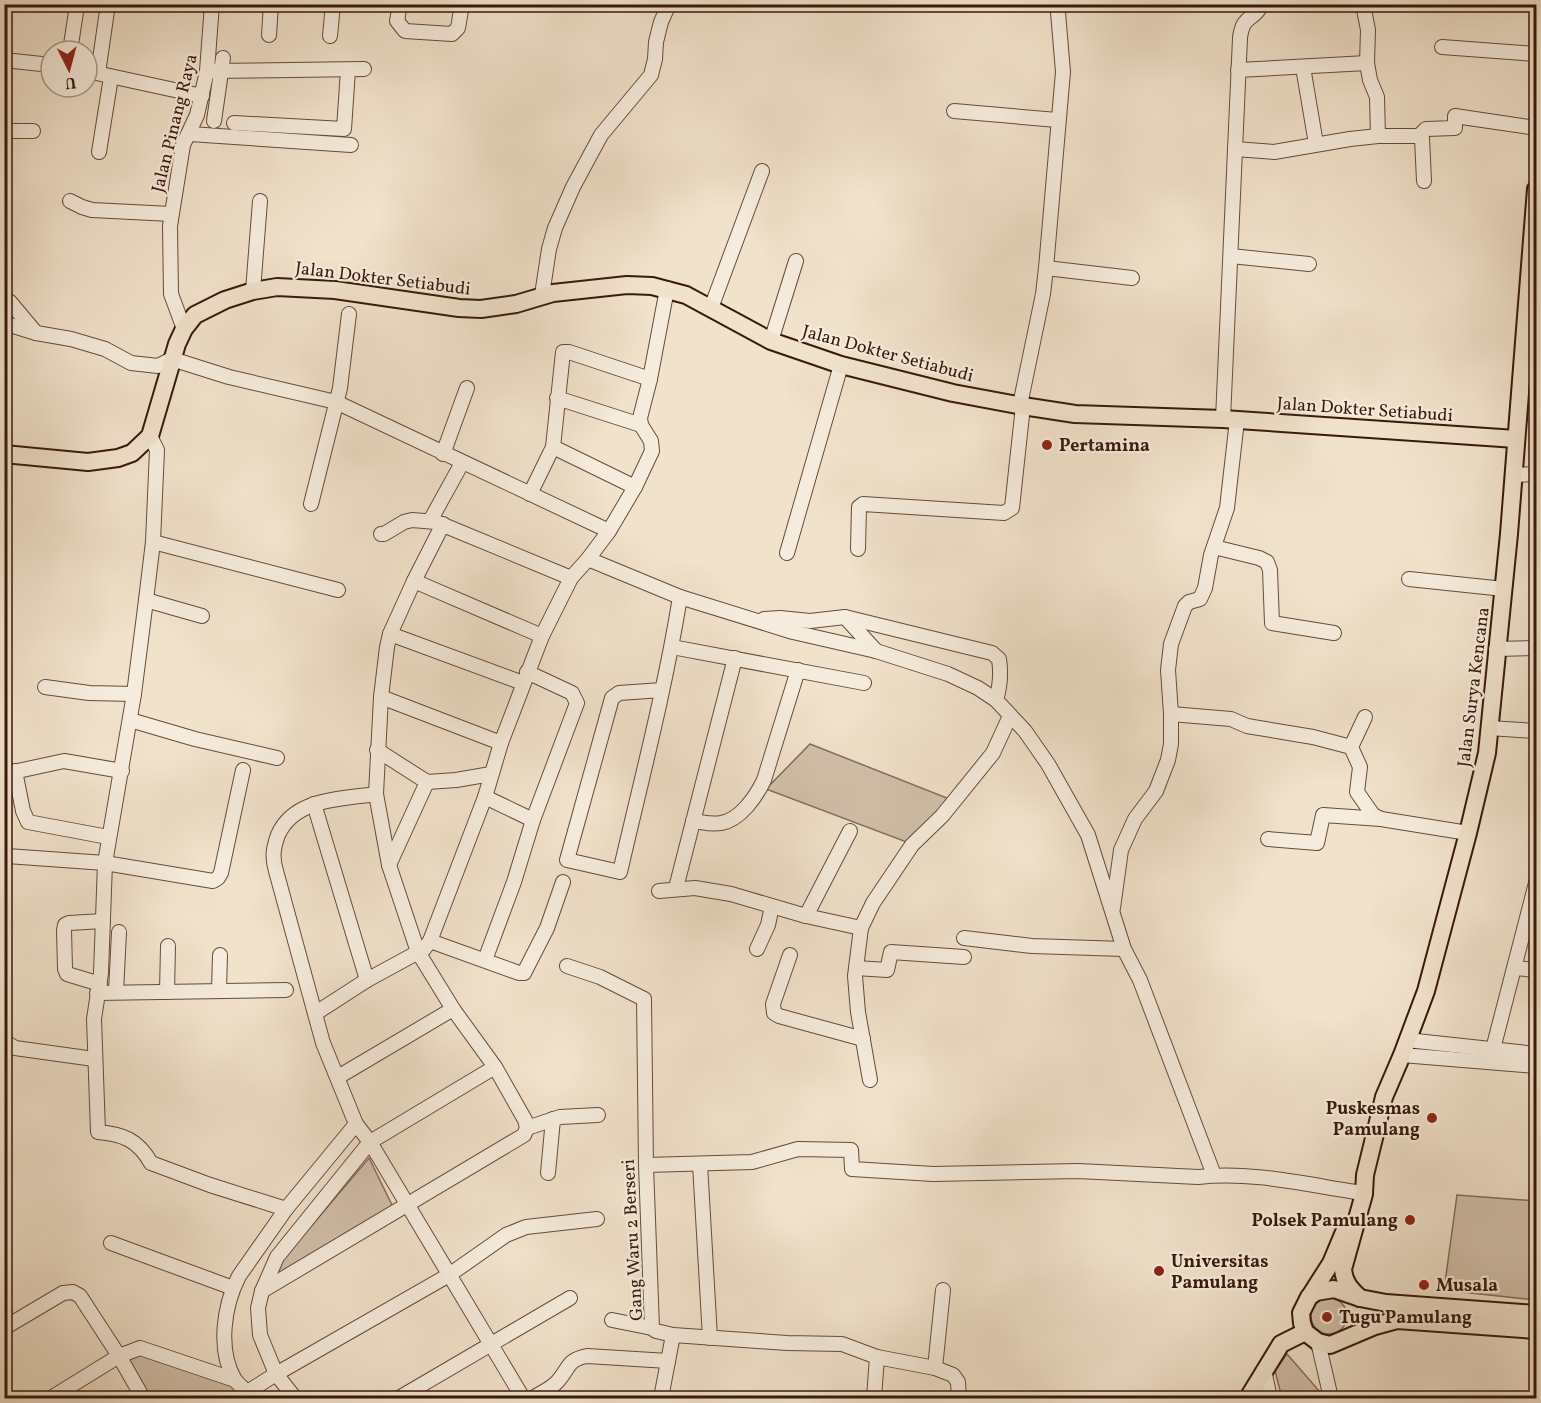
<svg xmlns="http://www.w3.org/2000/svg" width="1541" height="1403" font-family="Vollkorn,serif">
	<rect width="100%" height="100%" fill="#f1e2cb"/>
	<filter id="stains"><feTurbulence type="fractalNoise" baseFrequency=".00333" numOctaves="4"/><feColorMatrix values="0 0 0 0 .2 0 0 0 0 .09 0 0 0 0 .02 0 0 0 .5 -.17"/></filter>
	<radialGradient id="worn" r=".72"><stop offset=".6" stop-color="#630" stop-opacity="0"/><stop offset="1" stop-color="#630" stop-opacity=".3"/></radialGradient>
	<g fill="#d2c0aa" stroke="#866c5a" stroke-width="1.5">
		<path d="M810 744 952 800 909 843 766 789Z"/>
		<path d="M369 1158 393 1207 274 1281 284 1258Z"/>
		<path d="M1457 1195 1536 1201V1300L1444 1290Z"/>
		<circle cx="1329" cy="1316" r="18"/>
		<path d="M141 1353 233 1385 238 1392 228 1398H149L126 1360Z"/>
		<path d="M1287 1354 1320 1392 1321 1398H1282L1275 1371Z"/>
	</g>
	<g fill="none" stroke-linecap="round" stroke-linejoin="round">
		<defs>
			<g id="minor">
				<path d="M400 4 397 21 405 31 452 34 458 28 462 4"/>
				<path d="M1363 4 1368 30 1367 63 1370 80 1377 97 1378 136"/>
				<path d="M269 35 271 4"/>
				<path d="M330 36 333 4"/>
				<path d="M1442 47 1536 54"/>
				<path d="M70 51 76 12"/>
				<path d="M4 60 51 65"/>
				<path d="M1303 67 1316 144"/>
				<path d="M1238 70 1367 63"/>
				<path d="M87 71 202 96"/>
				<path d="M207 71 364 69"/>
				<path d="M98 73 108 4"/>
				<path d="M954 111 1057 120"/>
				<path d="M214 121 223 58"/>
				<path d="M234 123 344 129 348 70"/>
				<path d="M4 131H33"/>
				<path d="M190 134 351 145"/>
				<path d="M1419 136 1426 129 1455 128V116L1536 128"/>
				<path d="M1235 149 1274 152 1350 139 1378 136H1419L1422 138 1424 181"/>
				<path d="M99 152 111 77"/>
				<path d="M70 201 82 207 92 210 171 214"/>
				<path d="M1231 256 1309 264"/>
				<path d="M1046 268 1132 278"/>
				<path d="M253 291 260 201"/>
				<path d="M542 295 549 249 555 228 573 187 601 135 651 75 655 59 656 42 661 22 669 4"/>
				<path d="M4 298 10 302 36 333"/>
				<path d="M711 308 762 171"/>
				<path d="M4 323 36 333 71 339 105 349 131 363 158 366 172 359 229 377 336 402 609 531"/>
				<path d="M184 329 171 294 170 226 183 145 197 115 207 71 212 4"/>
				<path d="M771 341 796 261"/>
				<path d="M557 398 641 425"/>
				<path d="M1020 405 1043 294 1046 268 1063 72 1058 12 1061 4"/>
				<path d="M1223 419 1240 38C1243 13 1254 22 1262 4"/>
				<path d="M150 436 157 450 153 542 146 600 134 694 105 863 101 973 94 1019 98 1132C123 1134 138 1140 151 1163L210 1185 286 1209"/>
				<path d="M553 447 635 487"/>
				<path d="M443 454 467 388"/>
				<path d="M1515 475 1536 474"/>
				<path d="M530 494 553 447 563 352H569L650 379"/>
				<path d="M311 504 340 388 349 314"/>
				<path d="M430 521 462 463"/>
				<path d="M381 534H384L404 522 412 520 436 522 571 578"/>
				<path d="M153 542 338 590"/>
				<path d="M1214 547 1259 558 1267 562 1270 570 1272 623 1334 633"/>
				<path d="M858 549 859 507 863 504 1004 513 1012 508 1023 406"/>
				<path d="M787 553 841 365"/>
				<path d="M588 559 680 597 793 632 876 651 948 674 978 688 996 700 1025 731 1048 764 1088 835 1124 949 1140 980 1214 1175"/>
				<path d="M1409 579 1504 589"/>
				<path d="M414 581 542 636"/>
				<path d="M146 600 202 616"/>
				<path d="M845 617 876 651"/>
				<path d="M764 619 780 618 810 621 845 617 992 653 999 659C1001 672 1000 687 996 700"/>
				<path d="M390 634 523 683"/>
				<path d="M672 647 864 683"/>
				<path d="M1496 649 1536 648"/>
				<path d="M45 687 89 693 134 694"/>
				<path d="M662 690 619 693 612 698 567 860 620 872C641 781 665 690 680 597"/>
				<path d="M381 697 501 743"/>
				<path d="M1171 714 1231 719 1247 726 1313 737 1351 747 1360 767 1357 792 1373 815 1381 819"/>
				<path d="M130 720 195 739 277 758"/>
				<path d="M1489 728 1536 731"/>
				<path d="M1351 747 1365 717"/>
				<path d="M377 750 427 782 456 780 491 774"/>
				<path d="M15 771 23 811 28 822 108 837"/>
				<path d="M4 774 64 761 122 771"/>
				<path d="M376 794C342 799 294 798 278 835 273 849 272 857 276 871L323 1043 356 1124 370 1142 523 1398"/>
				<path d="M485 797 533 820"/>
				<path d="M314 804 367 980"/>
				<path d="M693 821C702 822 712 825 721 823 740 820 756 797 764 780L798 670"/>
				<path d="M1268 839 1317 843 1323 815 1381 819 1468 833"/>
				<path d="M7 856 105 863 213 881 218 878 221 873 243 770"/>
				<path d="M389 865 427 782"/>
				<path d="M677 884 735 658"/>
				<path d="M659 891 695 888 731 894 806 916 861 928"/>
				<path d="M1113 908 1121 850 1135 819 1156 791 1168 760 1171 744V714L1168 670 1171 644 1185 606 1189 602 1200 599 1205 588 1211 555 1227 508 1237 420"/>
				<path d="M806 916 850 831"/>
				<path d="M964 938 1032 946 1124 949"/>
				<path d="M430 941 519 973H524L547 928 563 882"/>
				<path d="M757 949 768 925 772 906"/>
				<path d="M790 955 773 1004 774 1013 779 1016 863 1039"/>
				<path d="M485 960 514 882 533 820 577 703 572 693 527 672"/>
				<path d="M567 966 600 977 644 999 646 1165 652 1328 656 1331 673 1335 787 1343 842 1344 877 1357 935 1368 953 1375 958 1382 959 1398"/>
				<path d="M856 968 887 970 891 952 964 957"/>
				<path d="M1515 968 1536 970"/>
				<path d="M100 984 67 974 65 969 64 930 65 925 69 923 103 921"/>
				<path d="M219 990 220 955"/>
				<path d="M116 992 119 932"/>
				<path d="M167 992 168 946"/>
				<path d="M97 993 286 990"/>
				<path d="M316 1013 367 980 424 949 430 941 485 797 501 743 542 636 571 578 588 559 609 531 635 487 652 451 651 441 641 425 640 418 650 379 667 289"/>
				<path d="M1407 1040 1536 1054"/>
				<path d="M4 1041 15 1048 94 1059"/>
				<path d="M1493 1049 1536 883"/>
				<path d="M1402 1055 1536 1066"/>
				<path d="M338 1077 453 1009"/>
				<path d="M870 1080 858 1012 855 976 861 928 873 903 912 845 942 816 993 753 1010 716"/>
				<path d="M527 1128 560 1117 598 1115"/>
				<path d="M700 1164 710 1338"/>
				<path d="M646 1165 752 1162 798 1149 851 1150 852 1169 933 1174 1078 1171 1198 1177C1250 1171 1304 1184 1356 1192"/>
				<path d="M548 1173 553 1119"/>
				<path d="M111 1243 233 1288"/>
				<path d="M262 1291 524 1135 527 1128 525 1120 495 1067 453 1009 418 952 389 865 376 794 381 697 387 647 390 634 414 581 443 524"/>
				<path d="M612 1320 652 1328"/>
				<path d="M4 1328 63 1293 73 1292 80 1296 119 1356 143 1398"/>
				<path d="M1318 1342 1331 1398"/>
				<path d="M935 1368 943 1290"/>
				<path d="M1264 1370 1270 1398"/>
				<path d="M248 1393C244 1389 238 1384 235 1380 217 1350 224 1305 239 1276L286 1209 356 1124"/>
				<path d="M51 1398 119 1356 140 1348 235 1380"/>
				<path d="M238 1398 276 1374 449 1275 506 1235 526 1227 597 1219"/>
				<path d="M295 1398 276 1374 260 1335 258 1308 262 1291 277 1257 370 1142 495 1067"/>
				<path d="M399 1398 570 1298"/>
				<path d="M533 1398C542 1392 551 1389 558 1381 570 1367 567 1360 587 1356L668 1361"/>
				<path d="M661 1398 673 1335"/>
				<path d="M874 1398 877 1357"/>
			</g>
			<g id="major">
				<path d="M4 454 88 462 118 458 132 453 150 436 177 344 184 329 195 315 225 300 253 291 277 287 335 290 459 308 481 309 516 304 553 293 627 285 652 286 686 295 771 341 841 365 953 393 1023 406 1075 414 1223 419 1516 439"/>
				<path d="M1310 1296 1331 1263 1344 1232"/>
				<path d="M1360 1298C1350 1289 1344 1282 1343 1269L1364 1194 1365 1175 1384 1097 1402 1055 1426 991 1468 833 1487 753 1509 534 1536 189"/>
				<path d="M1536 1314 1386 1303 1360 1298 1334 1289 1316 1292 1309 1297 1301 1313 1302 1323 1305 1332 1318 1342 1330 1345 1375 1326 1397 1320 1536 1330"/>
				<path d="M1248 1398 1281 1344 1305 1332"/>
			</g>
		</defs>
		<use href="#minor" stroke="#674a3a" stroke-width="16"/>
		<use href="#major" stroke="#39180a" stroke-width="20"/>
		<use href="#minor" stroke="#f6ecdd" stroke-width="14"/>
		<use href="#major" stroke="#f1e2cb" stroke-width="16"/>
	</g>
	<g fill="#8f2418" stroke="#f6ecdd" stroke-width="2">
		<circle cx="1047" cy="445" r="6"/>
		<circle cx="1432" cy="1118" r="6"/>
		<circle cx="1410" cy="1220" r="6"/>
		<circle cx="1159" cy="1271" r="6"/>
		<circle cx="1424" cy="1285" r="6"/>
		<circle cx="1327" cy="1317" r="6"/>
	</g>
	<g text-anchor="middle" stroke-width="4.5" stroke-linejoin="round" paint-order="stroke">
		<g font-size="18" fill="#39180a" stroke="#f6ecdd">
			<text transform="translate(174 123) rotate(-76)" y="6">Jalan Pinang Raya</text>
			<text transform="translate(383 278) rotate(7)" y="6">Jalan Dokter Setiabudi</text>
			<text transform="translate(888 353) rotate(15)" y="6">Jalan Dokter Setiabudi</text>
			<text transform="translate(1365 409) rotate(4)" y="6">Jalan Dokter Setiabudi</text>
			<text transform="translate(1473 687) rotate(-83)" y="6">Jalan Surya Kencana</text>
			<text transform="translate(632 1240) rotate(-93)" y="6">Gang Waru 2 Berseri</text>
		</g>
		<g font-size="18" font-weight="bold" fill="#39180a" stroke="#f6ecdd" text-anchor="start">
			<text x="1059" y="451">Pertamina</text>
			<text x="1420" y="1114" text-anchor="end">Puskesmas<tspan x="1420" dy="21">Pamulang</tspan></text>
			<text x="1398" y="1226" text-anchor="end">Polsek Pamulang</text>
			<text x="1171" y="1267">Universitas<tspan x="1171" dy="21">Pamulang</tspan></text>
			<text x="1436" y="1291">Musala</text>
			<text x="1339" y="1323">Tugu Pamulang</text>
		</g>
	</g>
	<rect width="1541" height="1403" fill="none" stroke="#f1e2cb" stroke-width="24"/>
	<rect x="6" y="6" width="1529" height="1391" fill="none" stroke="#39180a" stroke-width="3"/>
	<rect x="12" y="12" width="1517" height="1379" fill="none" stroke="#39180a" stroke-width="1.5"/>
	<g transform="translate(69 69) rotate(174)"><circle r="28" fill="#f6ecdd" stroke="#aa9789" stroke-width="1.5"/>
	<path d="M0-4.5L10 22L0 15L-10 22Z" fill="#8f2418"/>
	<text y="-9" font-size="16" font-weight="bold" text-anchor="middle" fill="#39180a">U</text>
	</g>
	<rect width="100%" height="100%" filter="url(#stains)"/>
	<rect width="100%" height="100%" fill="url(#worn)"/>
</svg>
